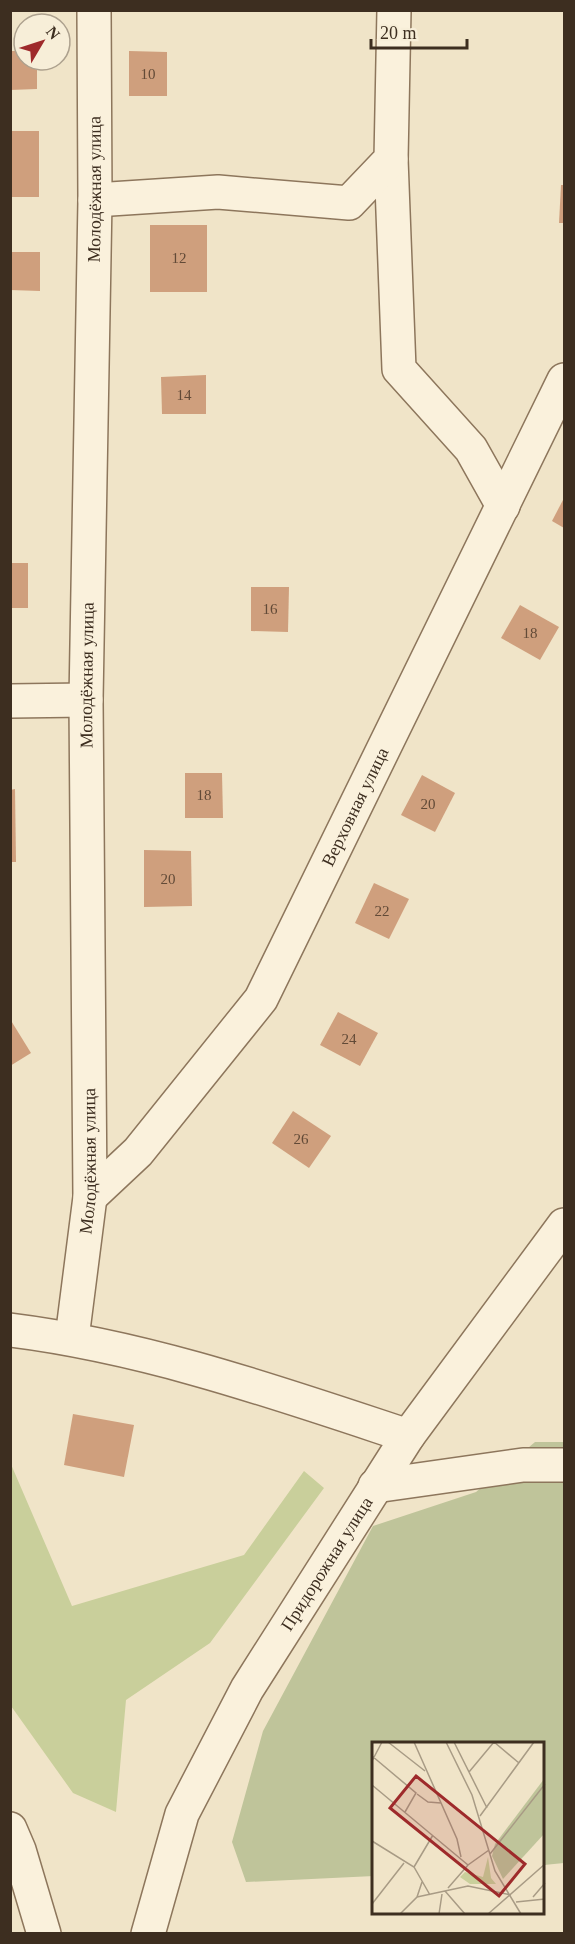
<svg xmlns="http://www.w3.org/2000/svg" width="575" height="1944" font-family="'Times New Roman',serif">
	<rect width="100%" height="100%" fill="#f0e4c8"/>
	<path fill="#c9cf9b" d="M10 1462 72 1606 244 1555 304 1471 324 1488 210 1643 126 1700 116 1812 73 1793 11 1706Z"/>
	<path fill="#bfc49a" d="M535 1442H564V1863L544 1865V1743H374V1876L246 1882 232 1842 263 1731 373 1526 476 1492Z"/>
	<g fill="#cf9f7d">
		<path d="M10 51H24V60H37V89L10 90Z"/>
		<path d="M129 51 167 52V96H129Z"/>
		<rect x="10" y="131" width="29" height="66"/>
		<path d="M561 185H564V223H559Z"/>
		<rect x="150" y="225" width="57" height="67"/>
		<path d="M10 252H40V291L10 290Z"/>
		<path d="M206 375V414H162L161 377Z"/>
		<path d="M564 498V528L552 521Z"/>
		<rect x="10" y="563" width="18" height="45"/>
		<path d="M251 587H289L288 632 251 631Z"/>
		<path d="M520 605 559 627 540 660 501 638Z"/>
		<path d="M185 773H222L223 818H185Z"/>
		<path d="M422 775 455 793 435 832 401 815Z"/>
		<path d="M15 789 16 862H10V790Z"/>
		<path d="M144 850 191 851 192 906 144 907Z"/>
		<path d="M374 883 409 899 389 939 355 923Z"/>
		<path d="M338 1012 378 1033 360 1066 320 1045Z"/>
		<path d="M10 1019 31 1053 10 1066Z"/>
		<path d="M293 1111 331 1136 309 1168 272 1143Z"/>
		<path d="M73 1414 134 1425 124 1477 64 1465Z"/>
	</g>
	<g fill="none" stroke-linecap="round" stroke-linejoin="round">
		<defs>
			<g id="minor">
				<path d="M391 159 399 369 471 449 503 506"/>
				<path d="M95 200 218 192 349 203 391 159 394 10"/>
				<path d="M10 701 86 700"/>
				<path id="s1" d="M90 1197 138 1152 261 999 564 380"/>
				<path d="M10 1330C147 1347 278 1393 408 1436"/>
				<path id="s2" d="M72 1338 90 1197 86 700 95 200 94 10"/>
				<path d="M375 1486 523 1465H564"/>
				<path d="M10 1829 19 1850 44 1934"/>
				<path id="s3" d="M148 1934 182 1814 247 1689 408 1436 564 1225"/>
			</g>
		</defs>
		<use href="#minor" stroke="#8d765c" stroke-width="36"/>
		<use href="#minor" stroke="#faf1dc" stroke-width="33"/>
	</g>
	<g text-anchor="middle" stroke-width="4.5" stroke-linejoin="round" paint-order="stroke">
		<g font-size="15" fill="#624a37">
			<text x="148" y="79">10</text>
			<text x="179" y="263">12</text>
			<text x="184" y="400">14</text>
			<text x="270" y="614">16</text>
			<text x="530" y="638">18</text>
			<text x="204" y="800">18</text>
			<text x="428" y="809">20</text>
			<text x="168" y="884">20</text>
			<text x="382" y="916">22</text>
			<text x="349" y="1044">24</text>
			<text x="301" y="1144">26</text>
		</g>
		<g font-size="18" fill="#3d2e20" stroke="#f7eed8">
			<text dy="6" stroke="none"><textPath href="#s2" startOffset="1150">Молодёжная улица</textPath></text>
			<text dy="6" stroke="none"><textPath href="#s2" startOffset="664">Молодёжная улица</textPath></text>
			<text dy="6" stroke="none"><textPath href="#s1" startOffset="476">Верховная улица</textPath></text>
			<text dy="6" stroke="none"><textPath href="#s2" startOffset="178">Молодёжная улица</textPath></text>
			<text dy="6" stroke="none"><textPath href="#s3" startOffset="414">Придорожная улица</textPath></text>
		</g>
	</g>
	<g transform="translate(372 1742)">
		<rect width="172" height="172" fill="#f0e4c8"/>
		<path d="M116 115 119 136 124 142H98L88 135 93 130 111 135Z" fill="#c9cf9b"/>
		<path d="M172 37V92L131 137 120 114 123 102Z" fill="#bfc49a"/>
		<path fill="none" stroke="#a89b85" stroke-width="1.5" d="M16 0 53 29M42 0 85 97 89 115M74 0 100 53 123 129 149 172M82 0 115 66M122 0 147 21M0 14 44 51 33 70M0 19 10 0M97 30 122 0M0 43 96 123M45 52 56 60 69 61M108 74 162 0M0 99 42 125 58 153M118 112 173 42M42 125 61 93M76 146 96 123 117 108M73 149 93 172M45 155 96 144 139 153M161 155 173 141M144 160 173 157M0 162 32 121M28 172 45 155 50 140M67 172 70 152M116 172 173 122"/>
		<path fill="#9e2a2b" fill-opacity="0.15" stroke="#9e2a2b" stroke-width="3" d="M44 34 153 122 127 154 18 66Z"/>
		<rect width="172" height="172" fill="none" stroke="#3d2e20" stroke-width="3"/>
	</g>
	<rect width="575" height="1944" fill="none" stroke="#3d2e20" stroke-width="24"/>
	<g transform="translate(42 42) rotate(51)"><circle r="28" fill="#f7eed8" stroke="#ada18e" stroke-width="1.5"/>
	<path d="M0-4.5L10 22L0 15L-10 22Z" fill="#9e2a2b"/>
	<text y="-9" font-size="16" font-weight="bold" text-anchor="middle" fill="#3d2e20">N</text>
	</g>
	<path d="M371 39v9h96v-9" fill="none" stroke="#3d2e20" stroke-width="3"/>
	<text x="380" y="39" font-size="18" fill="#3d2e20" stroke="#f7eed8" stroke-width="4.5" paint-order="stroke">20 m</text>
</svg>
